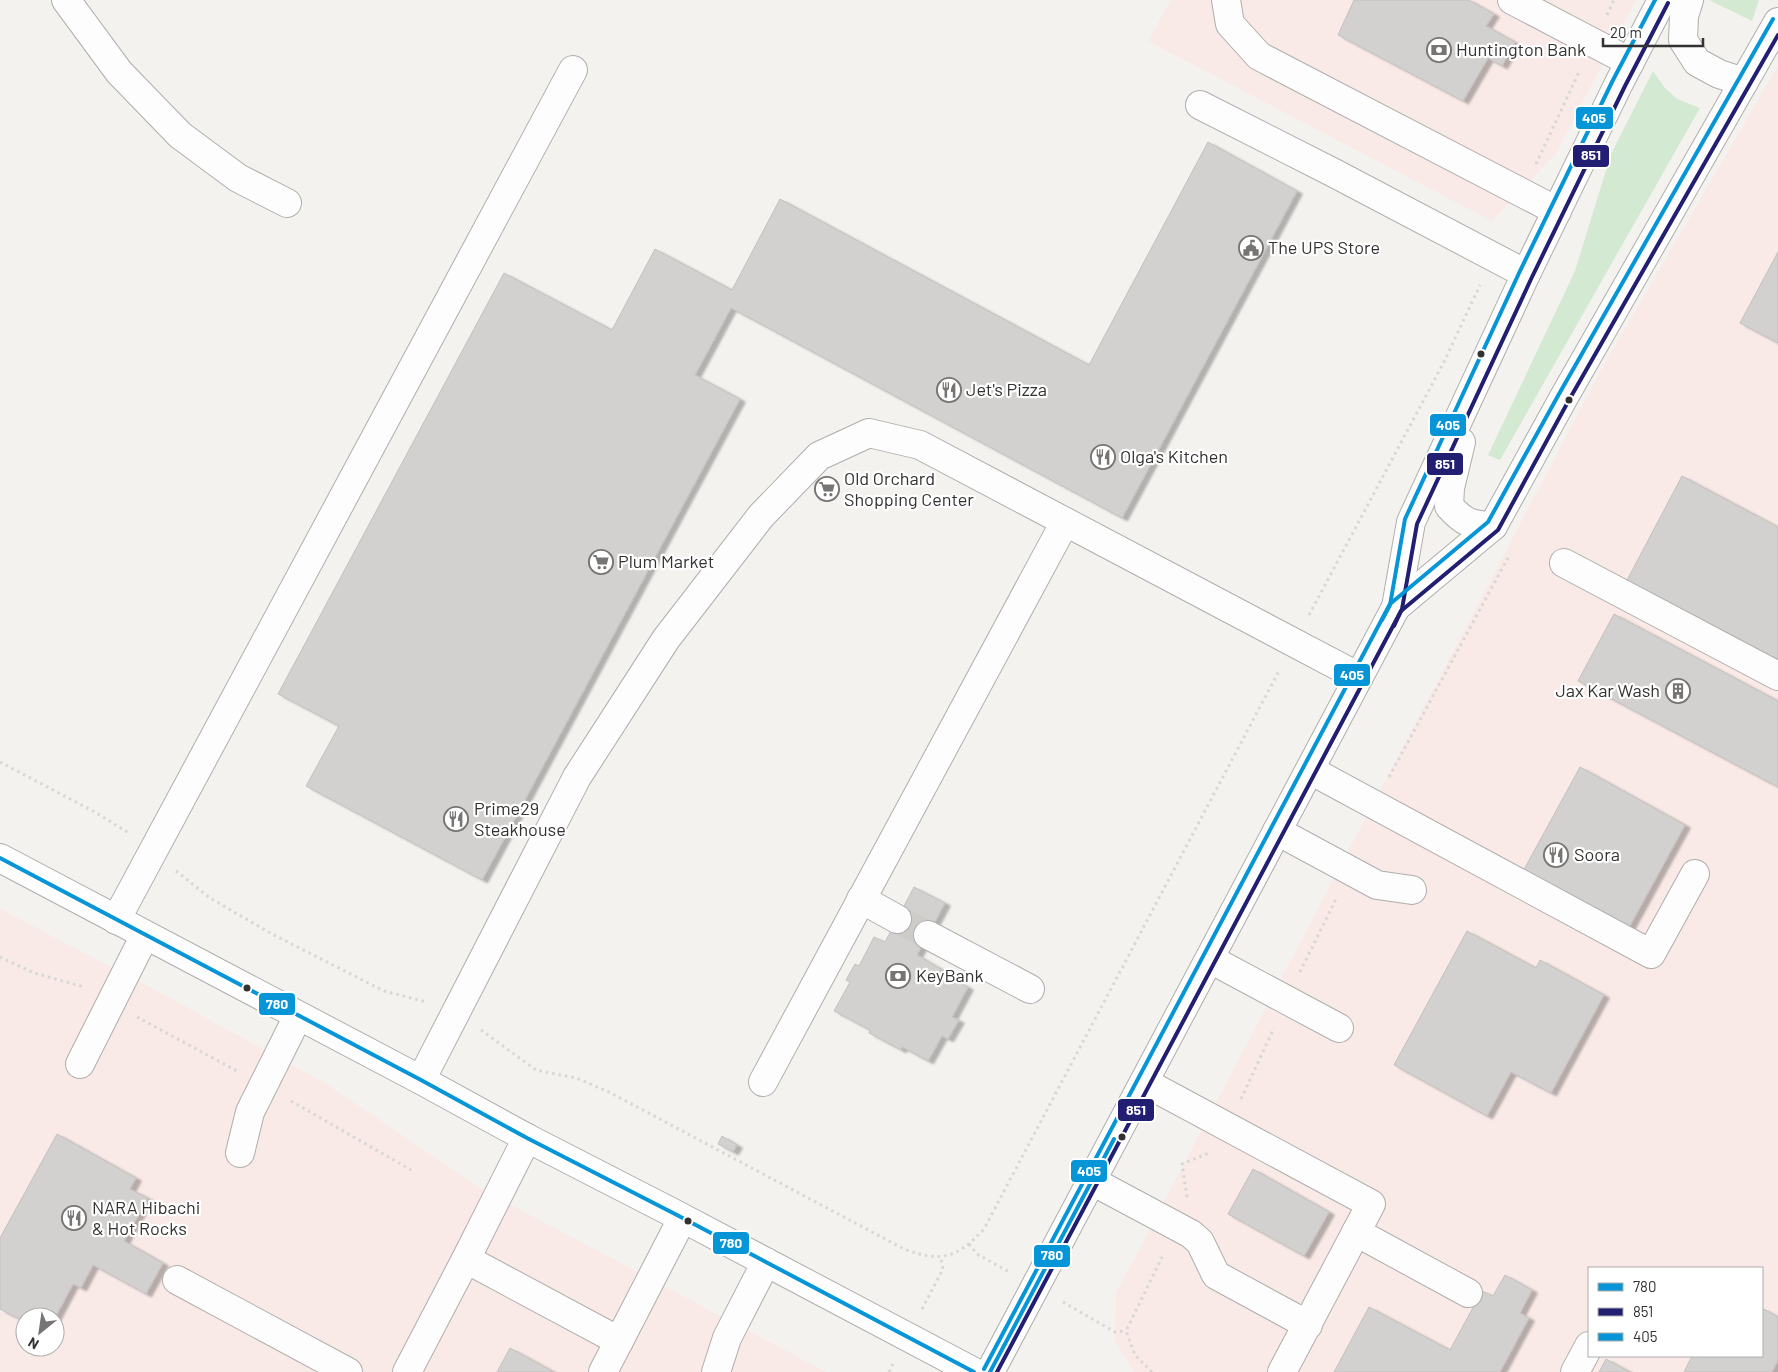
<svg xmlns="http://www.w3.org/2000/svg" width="1778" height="1372" font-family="Barlow,sans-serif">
	<defs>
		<filter id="shadow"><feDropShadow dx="5.5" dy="3" stdDeviation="1" flood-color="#0004"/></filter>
	</defs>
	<rect width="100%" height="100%" fill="#f4f2ef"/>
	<g fill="#f9e9e7" fill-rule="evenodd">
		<path d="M1171 0H1636L1555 155 1492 221 1148 41Z"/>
		<path d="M1778 66V1372H1134L1115 1341 1116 1293 1601 370ZM1589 1268H1762V1356H1589Z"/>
		<path d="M0 909 157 991 328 1085 483 1190 826 1372H0ZM25 1317H55V1347H25Z"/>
	</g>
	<g fill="#d3e9d2">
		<path d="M1709 0H1759L1752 21Z"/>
		<path d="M1653 71 1665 88 1677 99 1700 108 1500 460 1488 455 1575 271 1611 154Z"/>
	</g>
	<g fill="#d2d1cf" stroke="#c2c1bf" filter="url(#shadow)">
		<path d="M1354 0H1469L1494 14 1486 26 1515 42 1502 66 1488 58 1463 101 1338 35Z"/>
		<path d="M1208 142 1297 191 1122 518 731 308 695 375 740 399 482 880 306 786 339 726 278 694 504 273 612 330 655 249 732 290 780 199 1089 365Z"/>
		<path d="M1778 252V343L1740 323Z"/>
		<path d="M1682 476 1778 527V666L1624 586Z"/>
		<path d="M1614 614 1778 701V787L1578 681Z"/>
		<path d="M1580 767 1685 825 1626 933 1521 875Z"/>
		<path d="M914 887 945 903 917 955 941 969 940 972 968 987 952 1017 959 1020 948 1039 942 1036 928 1061 902 1047 901 1050 869 1033 870 1030 834 1011 850 982 846 980 855 964 859 966 874 937 885 942Z"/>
		<path d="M1467 931 1536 968 1540 960 1604 995 1551 1093 1511 1072 1487 1116 1394 1065Z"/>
		<path d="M57 1134 136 1178 130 1189 148 1198 124 1241 163 1263 146 1294 93 1265 81 1288 73 1284 55 1318 51 1317 38 1310 35 1317H25V1322L0 1309V1238Z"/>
		<path d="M722 1136 737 1145 733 1152 718 1144Z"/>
		<path d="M1253 1169 1329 1212 1304 1256 1228 1214Z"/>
		<path d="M1505 1275 1532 1290 1520 1313 1529 1318 1500 1372H1334L1369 1307 1450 1350 1482 1291 1493 1296Z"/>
		<path d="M1762 1308 1778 1317V1360L1772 1372H1684L1692 1356H1762Z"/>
		<path d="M510 1348 554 1372H497Z"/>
		<path d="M1606 1359 1630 1372H1599Z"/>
	</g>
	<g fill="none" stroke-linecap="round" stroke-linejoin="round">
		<path stroke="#cdccc9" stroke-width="28" stroke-dasharray="28 14" stroke-linecap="butt" d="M897 919 928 935"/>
		<defs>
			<g id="minor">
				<path d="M66 0 119 72 180 135 238 178 287 203"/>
				<path d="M1226 0 1230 24 1259 56 1557 211"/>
				<path d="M1512 0 1630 62"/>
				<path d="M1200 105 1334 173 1526 274"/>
				<path d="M1564 563 1778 676"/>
				<path d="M1310 770 1651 954 1695 874"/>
				<path d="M1277 831 1377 885 1412 890"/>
				<path d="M861 899 897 919"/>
				<path d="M116 920 573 70"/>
				<path d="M928 935 1030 989"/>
				<path d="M1210 959 1339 1028"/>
				<path d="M80 1064 145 935"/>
				<path d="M421 1080 577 777 666 639 761 516 819 456 869 433 920 445 1359 677"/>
				<path d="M763 1082 1065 522"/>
				<path d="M1144 1082 1371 1204 1282 1372"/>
				<path d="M240 1153 250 1112 298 1016"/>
				<path d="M1092 1181 1191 1234 1200 1242 1216 1275 1308 1325"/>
				<path d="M1356 1232 1468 1293"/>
				<path d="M466 1259 527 1138"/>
				<path d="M177 1280 348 1372"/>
				<path d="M619 1341 682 1219"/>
				<path d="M407 1372 466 1259 619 1341 603 1372"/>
				<path d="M716 1372 727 1338 766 1262"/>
				<path d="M1575 1372 1589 1346"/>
			</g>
			<g id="major">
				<path d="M1689 0 1684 16 1683 40 1697 62 1719 74 1744 82"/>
				<path d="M1461 442 1450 488 1449 506C1464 523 1471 525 1493 526"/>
				<path d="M1396 607 1493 526 1564 397 1778 22"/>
				<path d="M0 858 421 1080 527 1138 675 1214 974 1372"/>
				<path d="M990 1372 1396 607 1411 522 1526 274 1619 83 1662 0"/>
			</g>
		</defs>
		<use href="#minor" stroke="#afaeac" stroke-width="30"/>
		<use href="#major" stroke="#afaeac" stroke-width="30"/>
		<g stroke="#d7d7d6" stroke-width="3" stroke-dasharray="2.5 4" stroke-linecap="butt">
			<path d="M1607 15 1614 0"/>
			<path d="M1536 164 1580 70"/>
			<path d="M1309 615 1444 362 1480 285"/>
			<path d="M0 762 93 811 129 833"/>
			<path d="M1389 777 1510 554"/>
			<path d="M176 871 210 898 272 934 384 991 426 1002"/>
			<path d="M0 957 34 973 84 987"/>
			<path d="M1300 972 1337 897"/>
			<path d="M137 1017 237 1071"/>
			<path d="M481 1030 536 1070 576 1078 609 1092 904 1249C941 1263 957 1258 984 1229L1280 669"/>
			<path d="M1241 1099 1274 1028"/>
			<path d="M291 1101 411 1170"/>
			<path d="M1187 1197 1182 1164 1209 1153"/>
			<path d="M969 1244 977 1254 1009 1272"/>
			<path d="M1063 1302 1115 1332 1126 1331"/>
			<path d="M922 1309 943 1269 941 1258"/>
			<path d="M889 1372 893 1364"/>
			<path d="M1152 1372 1135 1355 1126 1331 1164 1253"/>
		</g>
		<use href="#minor" stroke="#fdfdfd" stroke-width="28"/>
		<use href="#major" stroke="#fdfdfd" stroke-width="28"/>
		<defs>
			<g id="bus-1">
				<path d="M0 858 421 1080 527 1138 675 1214 974 1372"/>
				<path d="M990 1372 1114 1139"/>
			</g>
			<g id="bus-2">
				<path d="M1394 626 1402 609 1417 524 1532 277 1625 86 1668 3"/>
				<path d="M997 1372 1401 611 1498 530 1569 400 1778 35"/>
			</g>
			<g id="bus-3">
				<path d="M1382 620 1390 605 1405 519 1520 271 1613 80 1655 0"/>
				<path d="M984 1369 1390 604 1488 522 1559 394 1773 19"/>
			</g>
		</defs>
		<use href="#bus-1" stroke="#fff" stroke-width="8"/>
		<use href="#bus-2" stroke="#fff" stroke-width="8"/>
		<use href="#bus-3" stroke="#fff" stroke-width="8"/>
		<use href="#bus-1" stroke="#0696d7" stroke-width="4"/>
		<use href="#bus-2" stroke="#221e72" stroke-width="4"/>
		<use href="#bus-3" stroke="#0696d7" stroke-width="4"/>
	</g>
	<defs>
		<symbol id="bank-ring" viewBox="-11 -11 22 22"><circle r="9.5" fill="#fff" stroke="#777573" stroke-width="1.5"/><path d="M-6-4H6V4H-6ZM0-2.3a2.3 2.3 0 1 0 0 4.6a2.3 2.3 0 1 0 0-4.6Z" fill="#777573"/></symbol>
		<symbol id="civic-ring" viewBox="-11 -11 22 22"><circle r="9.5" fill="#fff" stroke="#777573" stroke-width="1.5"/><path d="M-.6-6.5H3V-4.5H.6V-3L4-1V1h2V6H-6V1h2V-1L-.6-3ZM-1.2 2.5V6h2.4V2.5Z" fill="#777573"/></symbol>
		<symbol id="restaurant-ring" viewBox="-11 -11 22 22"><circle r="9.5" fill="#fff" stroke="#777573" stroke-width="1.5"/><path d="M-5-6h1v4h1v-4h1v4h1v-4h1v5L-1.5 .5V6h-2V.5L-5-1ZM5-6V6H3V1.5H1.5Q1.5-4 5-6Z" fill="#777573"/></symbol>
		<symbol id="supermarket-ring" viewBox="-11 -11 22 22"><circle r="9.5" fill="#fff" stroke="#777573" stroke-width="1.5"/><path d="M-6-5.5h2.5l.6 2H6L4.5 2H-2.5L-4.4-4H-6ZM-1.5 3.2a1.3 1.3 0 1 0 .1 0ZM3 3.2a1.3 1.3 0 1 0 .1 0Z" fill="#777573"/></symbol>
		<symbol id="building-ring" viewBox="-11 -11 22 22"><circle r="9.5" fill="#fff" stroke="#777573" stroke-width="1.5"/><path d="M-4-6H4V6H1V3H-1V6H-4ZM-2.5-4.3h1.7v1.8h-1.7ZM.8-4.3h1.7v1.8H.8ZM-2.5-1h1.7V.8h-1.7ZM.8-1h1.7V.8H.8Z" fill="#777573"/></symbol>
	</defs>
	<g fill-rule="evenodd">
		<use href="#bank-ring" x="1425" y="36" width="28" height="28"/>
		<use href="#civic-ring" x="1237" y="234" width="28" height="28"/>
		<use href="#restaurant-ring" x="935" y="376" width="28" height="28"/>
		<use href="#restaurant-ring" x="1089" y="443" width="28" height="28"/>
		<use href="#supermarket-ring" x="813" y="475" width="28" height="28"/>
		<use href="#supermarket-ring" x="587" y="548" width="28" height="28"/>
		<use href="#building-ring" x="1664" y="677" width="28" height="28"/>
		<use href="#restaurant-ring" x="442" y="805" width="28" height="28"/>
		<use href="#restaurant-ring" x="1542" y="841" width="28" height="28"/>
		<use href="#bank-ring" x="884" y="962" width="28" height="28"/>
		<use href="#restaurant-ring" x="60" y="1204" width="28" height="28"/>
	</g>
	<g fill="#333230" stroke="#fff" stroke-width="2">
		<circle cx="1481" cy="354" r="4.5"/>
		<circle cx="1569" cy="400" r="4.5"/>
		<circle cx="247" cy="988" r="4.5"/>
		<circle cx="1122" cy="1137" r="4.5"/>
		<circle cx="688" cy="1221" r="4.5"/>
	</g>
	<g text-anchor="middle" stroke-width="4.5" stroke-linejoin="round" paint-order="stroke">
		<g font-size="18" fill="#333230" stroke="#fff" text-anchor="start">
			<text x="1456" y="56">Huntington Bank</text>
			<text x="1268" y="254">The UPS Store</text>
			<text x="966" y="396">Jet's Pizza</text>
			<text x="1120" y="463">Olga's Kitchen</text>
			<text x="844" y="485">Old Orchard<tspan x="844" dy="21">Shopping Center</tspan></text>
			<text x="618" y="568">Plum Market</text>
			<text x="1660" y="697" text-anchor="end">Jax Kar Wash</text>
			<text x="474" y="815">Prime29<tspan x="474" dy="21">Steakhouse</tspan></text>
			<text x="1574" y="861">Soora</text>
			<text x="916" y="982">KeyBank</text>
			<text x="92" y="1214">NARA Hibachi<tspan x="92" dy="21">&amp; Hot Rocks</tspan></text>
		</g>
	</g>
	<g stroke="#fff" stroke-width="2">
		<rect x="1575" y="106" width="39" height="24" rx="5" fill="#0696d7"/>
		<rect x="1572" y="144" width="38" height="24" rx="5" fill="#221e72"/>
		<rect x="1429" y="413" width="38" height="24" rx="5" fill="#0696d7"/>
		<rect x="1426" y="452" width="38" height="24" rx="5" fill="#221e72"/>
		<rect x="1333" y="663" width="38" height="24" rx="5" fill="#0696d7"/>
		<rect x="258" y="992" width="38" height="24" rx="5" fill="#0696d7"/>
		<rect x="1117" y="1098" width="38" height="24" rx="5" fill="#221e72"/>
		<rect x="1070" y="1159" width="38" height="24" rx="5" fill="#0696d7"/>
		<rect x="712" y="1231" width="38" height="24" rx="5" fill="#0696d7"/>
		<rect x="1033" y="1244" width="38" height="24" rx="5" fill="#0696d7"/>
	</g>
	<g font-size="14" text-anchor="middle" font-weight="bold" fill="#fff">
		<text x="1594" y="123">405</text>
		<text x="1591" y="160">851</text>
		<text x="1448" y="430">405</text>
		<text x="1445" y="469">851</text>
		<text x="1352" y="680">405</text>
		<text x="277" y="1009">780</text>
		<text x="1136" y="1115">851</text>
		<text x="1089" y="1176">405</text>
		<text x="731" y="1248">780</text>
		<text x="1052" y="1260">780</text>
	</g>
	<rect x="1588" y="1267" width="175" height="90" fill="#ffffff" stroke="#adadac"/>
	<rect x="1598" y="1283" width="25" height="8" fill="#0696d7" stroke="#adadac"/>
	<text x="1633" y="1292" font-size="15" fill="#333230">780</text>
	<rect x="1598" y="1308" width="25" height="8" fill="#221e72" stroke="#adadac"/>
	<text x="1633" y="1317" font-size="15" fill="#333230">851</text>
	<rect x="1598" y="1333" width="25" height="8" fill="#0696d7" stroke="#adadac"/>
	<text x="1633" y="1342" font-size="15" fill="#333230">405</text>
	<g transform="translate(40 1332) rotate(210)"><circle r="24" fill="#ffffff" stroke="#adadac"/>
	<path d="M0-4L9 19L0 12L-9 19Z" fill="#777573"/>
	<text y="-8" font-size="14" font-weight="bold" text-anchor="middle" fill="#333230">N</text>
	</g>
	<path d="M1603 38v8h100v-8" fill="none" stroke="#333230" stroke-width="2.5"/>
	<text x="1610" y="38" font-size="15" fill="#333230" stroke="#ffffff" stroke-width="4" paint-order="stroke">20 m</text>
</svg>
